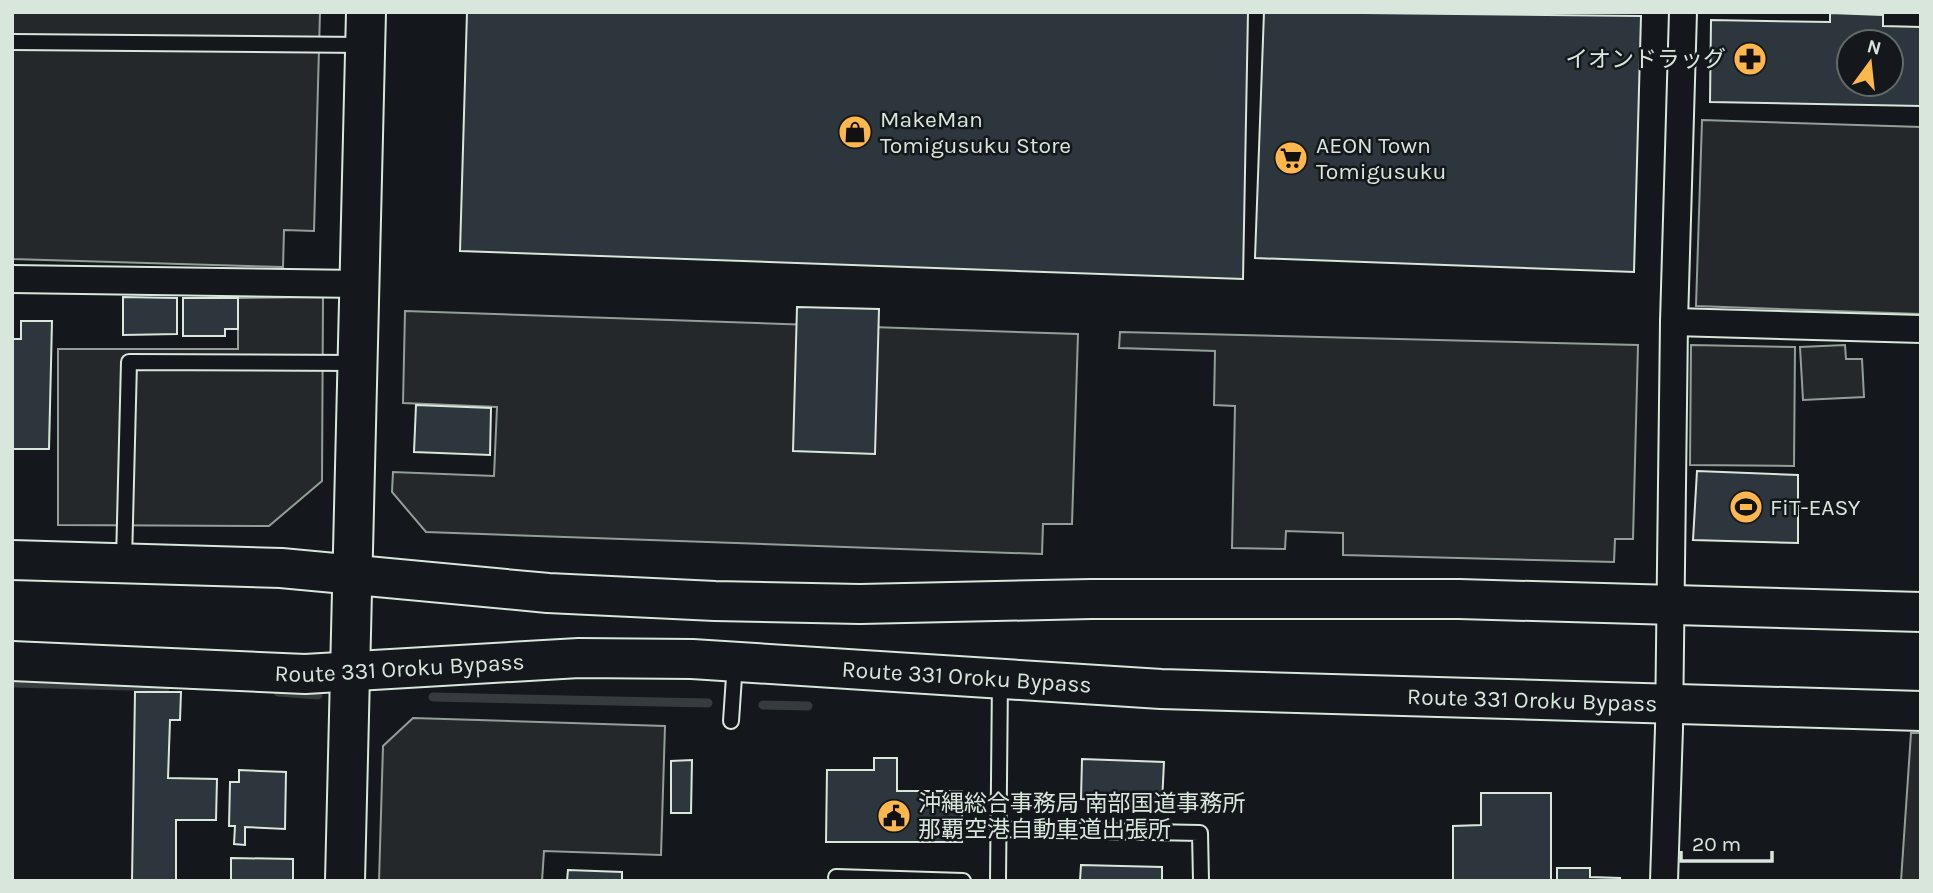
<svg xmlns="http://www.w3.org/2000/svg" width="1933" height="893" font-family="Karla,'Noto Sans JP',sans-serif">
	<rect width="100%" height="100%" fill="#14181c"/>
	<g fill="#24282b" stroke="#939e99" stroke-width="2">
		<path d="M12 12H320L314 231 284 230 283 267 12 259Z"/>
		<path d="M1702 120 1921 127V314L1696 306Z"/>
		<path d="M323 297 322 481 269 526 58 525V349H238V298Z"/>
		<path d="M405 311 1078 334 1072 524H1043L1042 554 426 532 392 492 393 472 494 476 497 407 403 403Z"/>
		<path d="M1120 332 1638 345 1633 539H1615L1614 562 1343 555V533L1286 531 1285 549 1232 548 1235 406 1214 405 1215 351 1119 348Z"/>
		<path d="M1691 345 1795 347 1794 466 1690 465Z"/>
		<path d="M1845 345 1846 359H1862L1864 397 1803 400 1800 347Z"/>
		<path d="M413 718 665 726 661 855 544 851 542 881H379L383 746Z"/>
		<path d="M1911 733H1921V881H1901Z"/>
	</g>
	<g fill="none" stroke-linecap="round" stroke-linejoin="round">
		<g stroke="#363b3e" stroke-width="9">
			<path d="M12 683 166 687"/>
			<path d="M278 692 318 695"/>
			<path d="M433 697 708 703"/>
			<path d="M763 705 808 706"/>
		</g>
	</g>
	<g fill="#2c363c" stroke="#d8e6dc" stroke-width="2" fill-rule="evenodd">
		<path d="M467 12H1248L1243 279 460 251Z"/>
		<path d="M1264 12 1641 16 1634 272 1255 258Z"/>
		<path d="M1830 13 1883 15V26L1921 27V106L1710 102 1711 20 1830 22ZM1849 42H1891V84H1849Z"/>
		<path d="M123 297 177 298V334L123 335Z"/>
		<path d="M183 298H238V329H225V336H183Z"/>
		<path d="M797 307 879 309 875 454 793 451Z"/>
		<path d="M21 321H52L49 449H12V339H21Z"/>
		<path d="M416 405 491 408 490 455 414 452Z"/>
		<path d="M1697 471 1798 475V543L1693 540Z"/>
		<path d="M135 692H181L180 720H170L168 778 217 779 216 820H176V881H132Z"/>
		<path d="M874 758H897V791H962V842H826L827 770H874Z"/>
		<path d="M1082 759 1164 762 1162 803 1081 799Z"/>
		<path d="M692 760 691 813H671V761Z"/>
		<path d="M239 770 286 772 285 829 245 827V845L234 844 235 826H229L230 782H239Z"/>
		<path d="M1481 793H1551V881H1453V826L1481 825Z"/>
		<path d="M231 858 293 859V881H231Z"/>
		<path d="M1081 865 1162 867V881H1080Z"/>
		<path d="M1557 868H1590V877L1620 878V881H1557Z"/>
		<path d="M568 870 622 872V881H567Z"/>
	</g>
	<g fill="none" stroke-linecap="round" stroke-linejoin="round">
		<defs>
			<g id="lane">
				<path d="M12 42 364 45"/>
				<path d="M124 561 129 362 357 363"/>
				<path d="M731 721 735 662"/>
				<path d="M999 829 1200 833 1201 881"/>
				<path d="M836 877 963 881"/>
				<path d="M998 881 1000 679"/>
			</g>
			<g id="street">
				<path d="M12 279 359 284"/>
				<path d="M1674 322 1921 329"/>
				<path d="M1664 881 1669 728 1674 322 1683 12"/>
			</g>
			<path id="secondary" d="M345 881 366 12"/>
			<g id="highway">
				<path d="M12 560 281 568 548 593 715 601 860 604 1091 599H1459L1921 612"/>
				<path id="s1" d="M12 661 305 674 579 658 692 659 1161 689 1921 711"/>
			</g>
		</defs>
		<use href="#lane" stroke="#d8e6dc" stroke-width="18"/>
		<use href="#street" stroke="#d8e6dc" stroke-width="30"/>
		<use href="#secondary" stroke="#d8e6dc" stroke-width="42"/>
		<use href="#highway" stroke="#d8e6dc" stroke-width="42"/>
		<use href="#lane" stroke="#14181c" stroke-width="14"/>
		<use href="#street" stroke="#14181c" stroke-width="26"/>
		<use href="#secondary" stroke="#14181c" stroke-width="38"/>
		<use href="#highway" stroke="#14181c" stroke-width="38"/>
	</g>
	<defs>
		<symbol id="pharmacy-disc" viewBox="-11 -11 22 22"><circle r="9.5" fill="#ffb74d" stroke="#14181c"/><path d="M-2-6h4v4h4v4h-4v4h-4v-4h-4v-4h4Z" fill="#111"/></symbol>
		<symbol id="shop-disc" viewBox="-11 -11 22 22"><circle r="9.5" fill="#ffb74d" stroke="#14181c"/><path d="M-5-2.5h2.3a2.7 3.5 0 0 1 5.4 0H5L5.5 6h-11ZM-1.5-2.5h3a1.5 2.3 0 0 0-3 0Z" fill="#111"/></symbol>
		<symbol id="supermarket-disc" viewBox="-11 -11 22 22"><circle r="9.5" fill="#ffb74d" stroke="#14181c"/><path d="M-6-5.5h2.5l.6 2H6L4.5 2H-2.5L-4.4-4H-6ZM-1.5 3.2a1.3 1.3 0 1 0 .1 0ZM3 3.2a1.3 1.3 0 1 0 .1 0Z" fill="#111"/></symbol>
		<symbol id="stadium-disc" viewBox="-11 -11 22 22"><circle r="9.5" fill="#ffb74d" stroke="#14181c"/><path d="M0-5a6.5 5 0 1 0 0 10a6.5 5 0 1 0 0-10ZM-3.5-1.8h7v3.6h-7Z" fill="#111"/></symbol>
		<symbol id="civic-disc" viewBox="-11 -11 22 22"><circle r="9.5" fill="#ffb74d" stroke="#14181c"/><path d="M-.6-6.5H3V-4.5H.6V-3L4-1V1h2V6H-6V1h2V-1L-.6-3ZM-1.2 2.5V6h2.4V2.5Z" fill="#111"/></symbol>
	</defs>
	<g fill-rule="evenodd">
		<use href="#pharmacy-disc" x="1731" y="40" width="38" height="38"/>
		<use href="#shop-disc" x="836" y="113" width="38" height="38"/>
		<use href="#supermarket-disc" x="1272" y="139" width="38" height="38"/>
		<use href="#stadium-disc" x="1727" y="488" width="38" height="38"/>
		<use href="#civic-disc" x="875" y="797" width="38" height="38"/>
	</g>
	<g text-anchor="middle" stroke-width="5" stroke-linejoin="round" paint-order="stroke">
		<g font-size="23" fill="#d8e6dc" stroke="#14181c" text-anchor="start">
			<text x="1726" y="67" text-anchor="end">イオンドラッグ</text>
			<text x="880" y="127">MakeMan<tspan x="880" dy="26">Tomigusuku Store</tspan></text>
			<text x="1316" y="153">AEON Town<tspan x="1316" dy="26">Tomigusuku</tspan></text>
			<text x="1770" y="515">FiT-EASY</text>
			<text x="918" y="811">沖縄総合事務局 南部国道事務所<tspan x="918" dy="26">那覇空港自動車道出張所</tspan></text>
		</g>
		<g font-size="23" fill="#d8e6dc" stroke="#14181c">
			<text dy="8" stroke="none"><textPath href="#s1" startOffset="388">Route 331 Oroku Bypass</textPath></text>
			<text dy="8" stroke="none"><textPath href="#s1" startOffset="956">Route 331 Oroku Bypass</textPath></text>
			<text dy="8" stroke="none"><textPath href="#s1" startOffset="1522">Route 331 Oroku Bypass</textPath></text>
		</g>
	</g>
	<rect width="1933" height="893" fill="none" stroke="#d8e6dc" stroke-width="28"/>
	<g transform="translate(1870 63) rotate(15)"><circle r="33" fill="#14181c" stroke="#626a69" stroke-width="2"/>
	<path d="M0-5L12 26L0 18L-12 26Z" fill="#ffb74d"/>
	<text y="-10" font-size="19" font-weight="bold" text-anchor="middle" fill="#d8e6dc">N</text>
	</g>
	<path d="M1681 851v10h91v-10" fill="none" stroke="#d8e6dc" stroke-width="3.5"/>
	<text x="1692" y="851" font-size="21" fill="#d8e6dc" stroke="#14181c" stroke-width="5" paint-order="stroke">20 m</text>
</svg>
